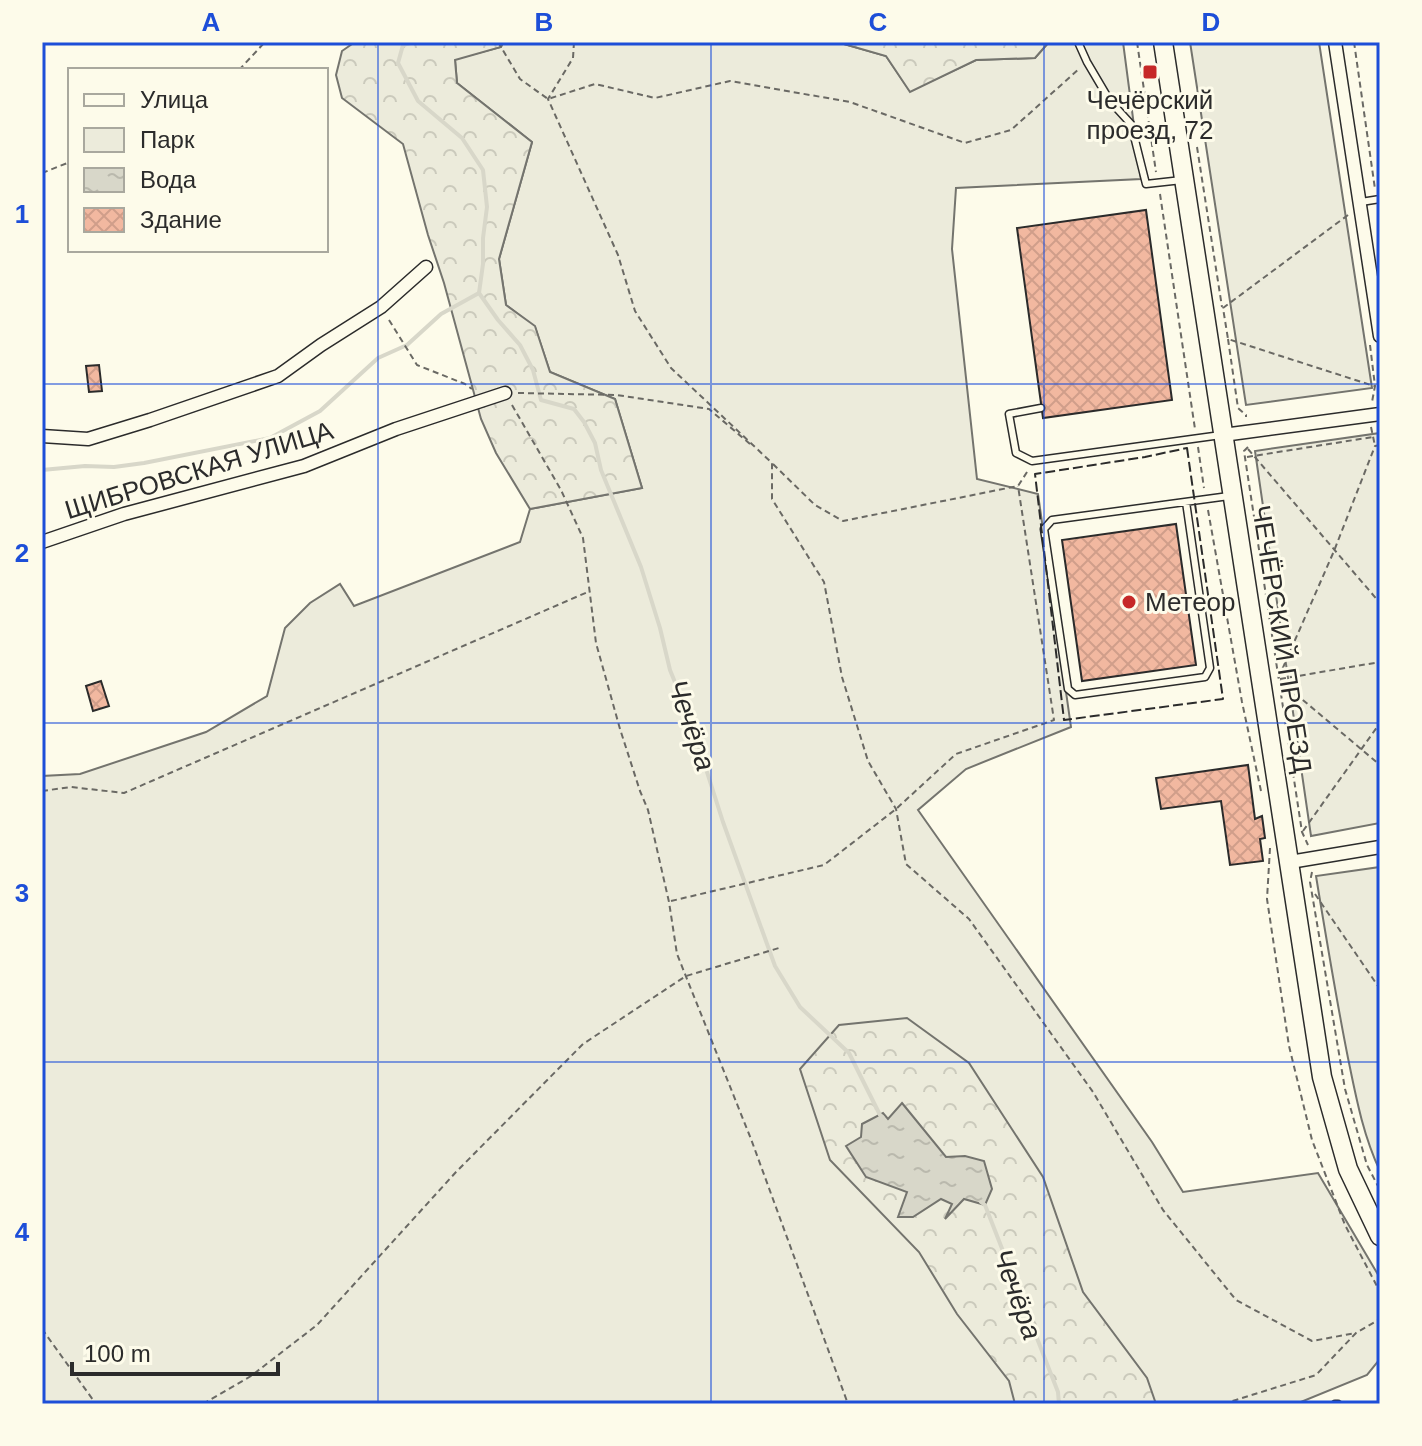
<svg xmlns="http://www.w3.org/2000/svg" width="1422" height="1446" font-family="Helvetica,sans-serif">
	<defs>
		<pattern id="forest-crowns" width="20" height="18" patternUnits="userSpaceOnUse" patternTransform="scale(2)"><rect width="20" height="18" fill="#ecebdb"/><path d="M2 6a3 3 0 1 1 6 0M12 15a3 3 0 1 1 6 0" fill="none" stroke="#cbcabc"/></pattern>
		<pattern id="water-ripples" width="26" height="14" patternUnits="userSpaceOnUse" patternTransform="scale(2)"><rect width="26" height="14" fill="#d8d7c9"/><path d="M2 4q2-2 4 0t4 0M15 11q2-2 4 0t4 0" fill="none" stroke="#bab9ad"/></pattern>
		<pattern id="building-cross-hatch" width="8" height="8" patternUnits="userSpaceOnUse" patternTransform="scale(2)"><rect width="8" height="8" fill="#f2b8a0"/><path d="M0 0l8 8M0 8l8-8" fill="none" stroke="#d09e8a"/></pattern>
	</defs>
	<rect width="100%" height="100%" fill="#fdfbea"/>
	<g fill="#ecebdb" stroke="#74746e" stroke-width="2">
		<path d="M503 42H837L886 56 910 91 976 60 1035 58 1049 42H1123L1141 179 956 188 952 249 977 479 1038 494 1071 727 966 769 918 810 1152 1142 1183 1192 1318 1173 1380 1278V1359L1367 1375 1296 1404H42V776L80 774 206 732 267 696 285 628 310 603 340 584 354 606 520 542 530 509 642 488 615 399 550 372 535 327 506 305 499 259 532 142 457 83 455 59 501 47Z"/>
		<path d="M1190 42H1319L1372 388 1246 405Z"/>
		<path d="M1380 433V823L1311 836 1255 451Z"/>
		<path d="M1380 867V1171C1363 1135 1356 1097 1348 1058 1336 998 1326 937 1316 876Z"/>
	</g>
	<g fill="url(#forest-crowns)" stroke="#74746e" stroke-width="2">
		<path d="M355 42H503L501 47 455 60 457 83 532 142 499 259 506 305 535 326 550 372 615 399 642 488 530 509 496 453 481 419 444 283 428 235 403 144 342 98 336 75 342 51Z"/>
		<path d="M837 42H1049L1035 58 976 60 910 92 886 56Z"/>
		<path d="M907 1018 969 1063 1043 1177 1083 1292 1147 1378 1156 1404H1015L1009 1381 957 1314 919 1252 830 1160 800 1069 839 1025Z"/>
	</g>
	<path fill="url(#water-ripples)" stroke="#74746e" stroke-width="2" d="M902 1103 946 1157 965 1156 984 1161 992 1189 985 1205 964 1199 945 1219 952 1204 941 1199 913 1217H898L907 1192 866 1177 846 1146 861 1137 862 1124 883 1113 888 1119Z"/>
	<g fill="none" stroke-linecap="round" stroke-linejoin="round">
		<g stroke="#d8d7c9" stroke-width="4">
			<path d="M414 42 403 45 398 63 418 101 462 138 483 170 487 207 483 238V264L479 293 498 320 520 345 533 370 541 400 574 409 584 422 595 443 601 470 641 567 660 628 670 670 690 719 723 822 775 966 800 1007 849 1053 880 1115 883 1118"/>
			<path d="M42 470 85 466 114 467 144 463 270 438 320 411 378 358 407 345 441 314 479 293"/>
			<path d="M981 1202 985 1205 1058 1392 1059 1404"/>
		</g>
	</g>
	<g fill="url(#building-cross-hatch)" stroke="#2b2b2b" stroke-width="2">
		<path d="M1146 210 1172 400 1043 418 1017 228Z"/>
		<path d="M99 365 102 391 89 392 86 366Z"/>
		<path d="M1176 524 1196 665 1082 681 1062 540Z"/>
		<path d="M101 681 109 706 93 711 86 686Z"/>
		<path d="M1248 765 1255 819 1262 816 1265 838 1260 839 1263 861 1230 865 1221 801 1161 809 1156 778Z"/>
	</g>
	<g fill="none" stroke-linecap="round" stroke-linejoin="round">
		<defs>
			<g id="service">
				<path d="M1078 42 1087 62 1110 101 1131 124 1146 184 1182 180"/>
				<path d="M1361 202 1380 199"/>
				<path d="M1041 408 1009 414 1016 453 1032 461 1221 435"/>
				<path d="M1186 502 1210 668 1205 677 1075 695 1068 689 1044 529 1052 520 1229 496"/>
				<path d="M1335 1404H1338"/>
			</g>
			<g id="minor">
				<path d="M1335 42 1380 336"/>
				<path d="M1223 435 1380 414"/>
				<path d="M42 436 88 439 150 420 278 376 321 345 381 307 426 267"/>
				<path d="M42 542 124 514 304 466 396 429 505 393"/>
				<path d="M1290 862 1380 847"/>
			</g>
			<path id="secondary" d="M1163 42 1322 1077 1348 1169 1380 1236"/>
		</defs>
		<use href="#service" stroke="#2b2b2b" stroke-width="9"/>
		<use href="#minor" stroke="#2b2b2b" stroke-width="15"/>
		<use href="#secondary" stroke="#2b2b2b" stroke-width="21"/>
		<g stroke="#6a6964" stroke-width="2" stroke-dasharray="6 4" stroke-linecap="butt">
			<path d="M498 42 520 79 548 99 595 84 655 98 730 81 850 102 965 143 1011 130 1080 68"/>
			<path d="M574 42 573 58 548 99 618 255 635 311 671 368 772 463V499L824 582 842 677 868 761 896 809 906 864 969 919 1093 1092 1163 1210 1236 1300 1312 1341 1356 1333"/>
			<path d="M1137 42 1156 172"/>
			<path d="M1354 42 1375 189"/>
			<path d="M239 70 265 42"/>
			<path d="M1197 147 1222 307"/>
			<path d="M42 173 70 162"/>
			<path d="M1160 194 1195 429"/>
			<path d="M1348 215 1223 308 1228 339 1374 386"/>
			<path d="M389 320 417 365 465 384 472 389"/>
			<path d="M1228 339 1238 408 1246 415V417"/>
			<path d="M1370 345 1375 386 1372 402"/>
			<path d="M518 393 617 395 709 409 750 444"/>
			<path d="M512 405 561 490 583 538 596 643 620 729 640 791 648 810 669 902 677 954 751 1139 848 1404"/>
			<path d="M1371 427 1375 446"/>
			<path d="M1380 445 1375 446 1334 551 1278 679 1380 765"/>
			<path d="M1198 447 1204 488"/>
			<path d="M1248 447 1244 451 1302 832 1308 845"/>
			<path d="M1248 449 1380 603"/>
			<path d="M1247 457 1373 437"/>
			<path d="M773 464 815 505 843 521 1018 486 1029 469"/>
			<path d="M1208 510 1242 702 1261 791"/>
			<path d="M1280 679 1380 662"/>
			<path d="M42 791 71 787 124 793 590 591"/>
			<path d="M1303 831 1380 723"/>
			<path d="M1270 848 1267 899 1289 1046 1312 1140 1345 1225 1380 1292"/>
			<path d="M1312 872 1310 882 1345 1089 1367 1165 1380 1190"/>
			<path d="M1315 894 1380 989"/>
			<path d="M671 901 824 865 896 809 956 754 1054 720 1018 486"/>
			<path d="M42 1329 96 1404"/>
			<path d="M203 1404 251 1376 317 1325 456 1172 583 1044 686 976 779 948"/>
			<path d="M1223 1404 1316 1375 1356 1333 1380 1319"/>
		</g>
		<use href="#service" stroke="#fdfbea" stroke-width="6"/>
		<use href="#minor" stroke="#fdfbea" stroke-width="12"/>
		<use href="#secondary" stroke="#fdfbea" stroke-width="18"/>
		<path stroke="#2b2b2b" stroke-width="2" stroke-dasharray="10 4" stroke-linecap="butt" d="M1187 448 1223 699 1064 720 1035 474 1145 457Z"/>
	</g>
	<path fill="none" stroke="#1d4ed8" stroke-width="2" stroke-opacity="0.55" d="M378 42V1404M711 42V1404M1044 42V1404M42 384H1380M42 723H1380M42 1062H1380"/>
	<g fill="#c62828" stroke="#fdfbea" stroke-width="3">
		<rect x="1142" y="64" width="16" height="16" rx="4"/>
		<circle cx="1129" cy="602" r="8"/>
	</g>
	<g text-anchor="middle" stroke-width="6" stroke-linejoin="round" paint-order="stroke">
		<g font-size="26" fill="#2b2b2b" stroke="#fdfbea">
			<text x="1150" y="109">Чечёрский<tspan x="1150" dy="30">проезд, 72</tspan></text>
			<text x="1145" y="611" text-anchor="start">Метеор</text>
		</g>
		<g font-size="26" fill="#2b2b2b" stroke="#fdfbea">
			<text transform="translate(199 470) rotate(-17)" y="9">ЩИБРОВСКАЯ УЛИЦА</text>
			<text transform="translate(1282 639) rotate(81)" y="9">ЧЕЧЁРСКИЙ ПРОЕЗД</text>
		</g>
		<g font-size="28" font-style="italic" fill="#2b2b2b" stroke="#fdfbea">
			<text transform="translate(692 725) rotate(71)" y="10">Чечёра</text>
			<text transform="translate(1018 1294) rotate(70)" y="10">Чечёра</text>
		</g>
	</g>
	<rect width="1422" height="1446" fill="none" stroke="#fdfbea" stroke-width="88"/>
	<rect x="68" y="68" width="260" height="184" fill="#fdfbea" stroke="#a9a89e" stroke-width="2"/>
	<rect x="84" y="94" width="40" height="12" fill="#fdfbea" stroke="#a9a89e" stroke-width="2"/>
	<text x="140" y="108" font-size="24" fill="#2b2b2b">Улица</text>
	<rect x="84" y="128" width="40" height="24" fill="#ecebdb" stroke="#a9a89e" stroke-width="2"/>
	<text x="140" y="148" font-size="24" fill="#2b2b2b">Парк</text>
	<rect x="84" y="168" width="40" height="24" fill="url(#water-ripples)" stroke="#a9a89e" stroke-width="2"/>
	<text x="140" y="188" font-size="24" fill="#2b2b2b">Вода</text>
	<rect x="84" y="208" width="40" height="24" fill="url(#building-cross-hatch)" stroke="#a9a89e" stroke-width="2"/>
	<text x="140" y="228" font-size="24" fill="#2b2b2b">Здание</text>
	<path d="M72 1362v12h206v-12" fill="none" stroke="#2b2b2b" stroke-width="4"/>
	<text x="84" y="1362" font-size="24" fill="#2b2b2b" stroke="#fdfbea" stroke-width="6" paint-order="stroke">100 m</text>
	<rect x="44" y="44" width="1334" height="1358" fill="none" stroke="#1d4ed8" stroke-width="3"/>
	<g font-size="26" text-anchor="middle" font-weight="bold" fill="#1d4ed8">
		<text x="211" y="31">A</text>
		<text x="544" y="31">B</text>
		<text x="878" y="31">C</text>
		<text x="1211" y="31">D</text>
		<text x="22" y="223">1</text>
		<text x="22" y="562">2</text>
		<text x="22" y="902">3</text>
		<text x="22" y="1241">4</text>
	</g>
</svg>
